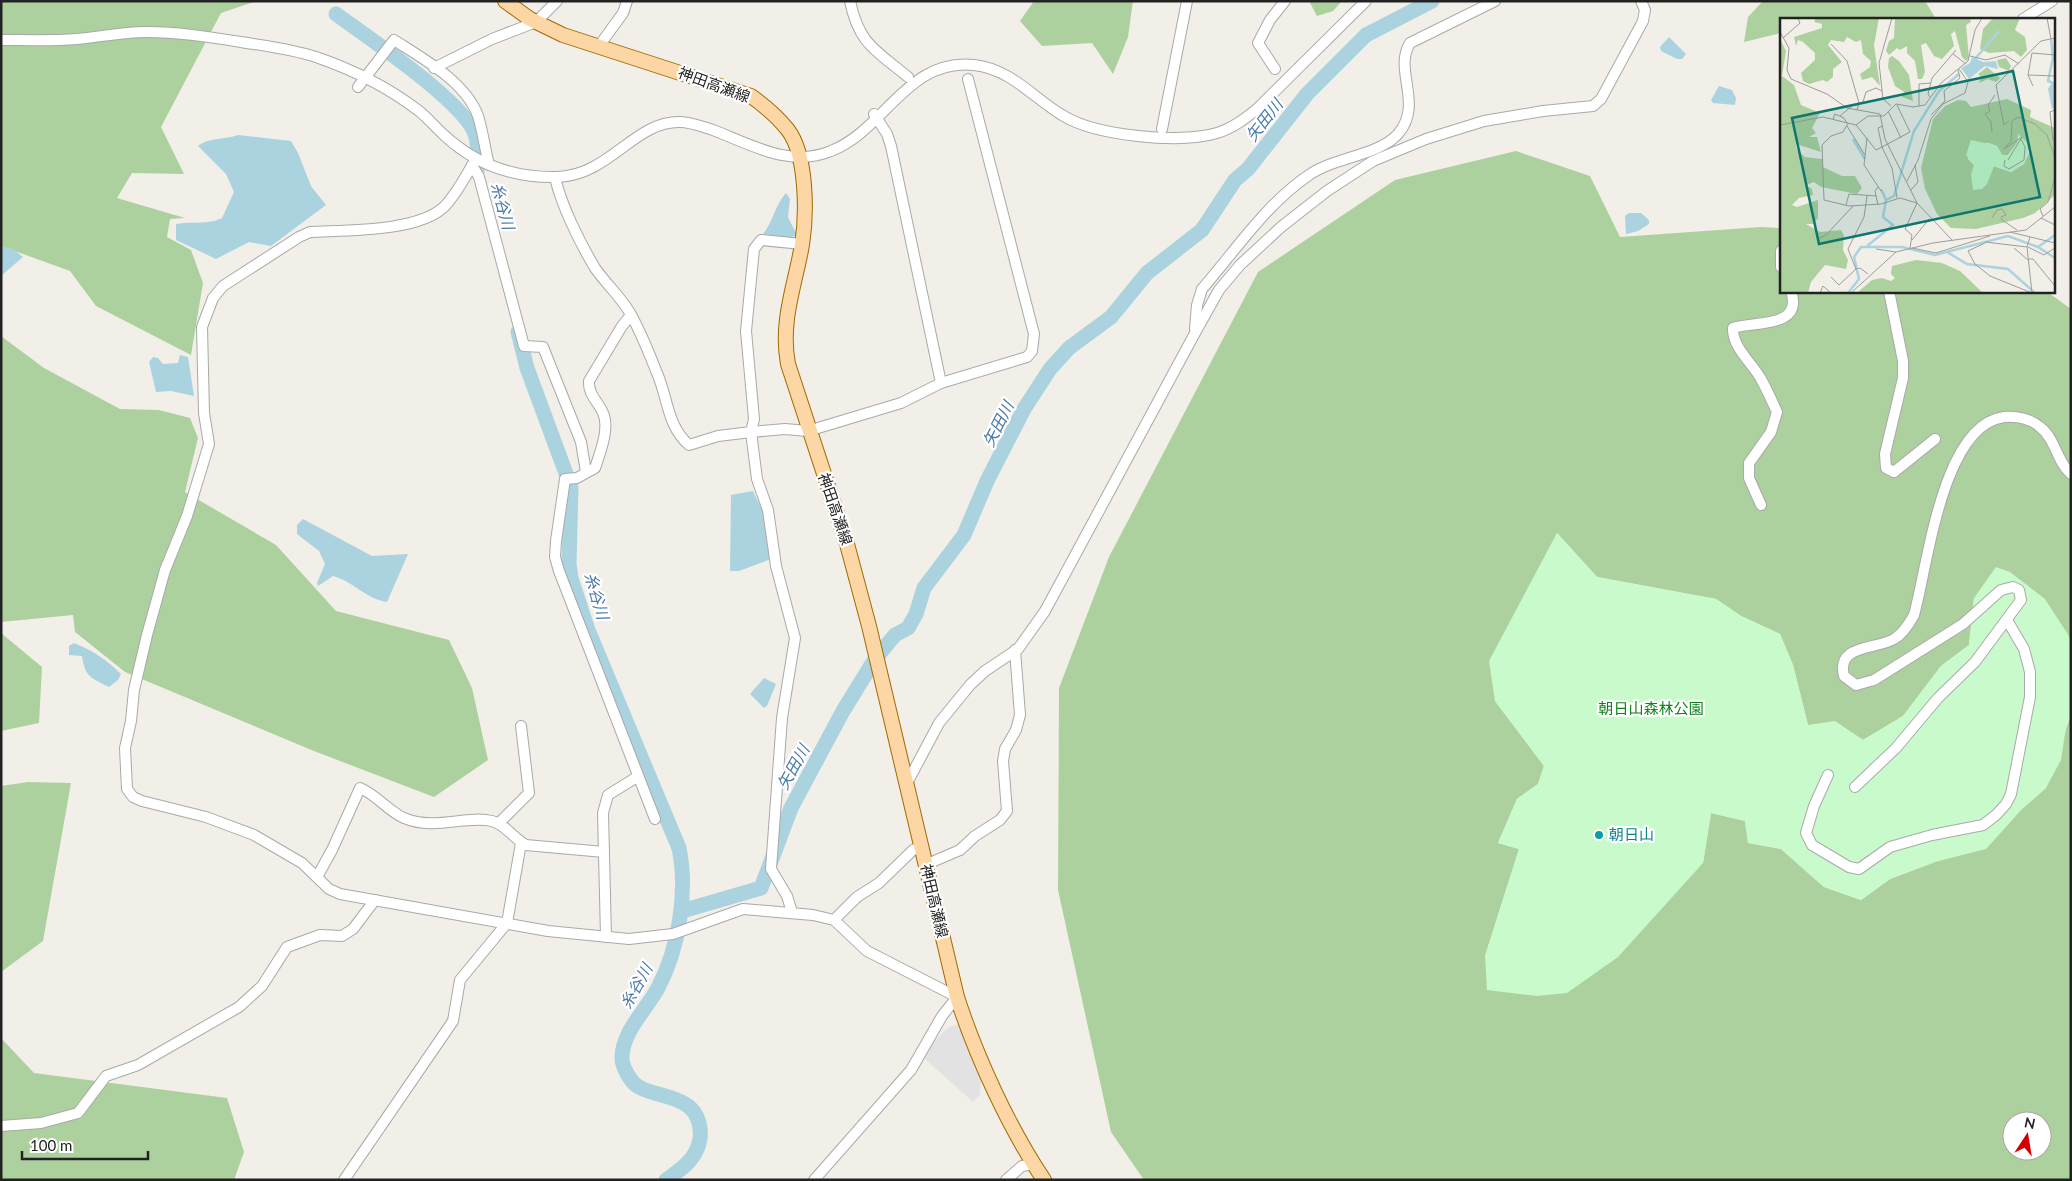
<svg xmlns="http://www.w3.org/2000/svg" width="2072" height="1181" font-family="Lato,'Noto Sans JP',sans-serif">
	<rect width="100%" height="100%" fill="#f2efe9"/>
	<g fill="#add19e" fill-rule="evenodd">
		<path d="M1 1H257L221 13 161 127 184 174 132 173 117 198 185 218 170 219 167 237 191 250 203 283 191 355 96 306 70 271 1 246Z"/>
		<path d="M1034 1H1133L1128 37 1113 74 1092 43 1042 46 1020 21Z"/>
		<path d="M1309 1H1342L1333 11 1317 16Z"/>
		<path d="M1763 1H1925L1936 19H1781V33L1744 42 1748 17Z"/>
		<path d="M1516 151 1590 176 1620 237 1761 227 1781 228V291H2046L2071 309V641L2067 633 1974 598 1969 645 1941 666 1903 716 1863 740 1835 722 1808 725 1793 665 1780 634 1741 616 1716 599 1597 577 1557 533 1495 701 1544 766 1538 784 1517 799 1498 843 1519 849 1485 956 1703 863 1711 813 1745 821 1748 843 1781 849 1824 887 1861 900 1890 879 1935 862 2023 808 2046 788 2071 714V1180H1144L1111 1132 1058 890 1059 688 1109 557 1258 272 1395 180ZM2012 1121H2042V1151H2012Z"/>
		<path d="M1 336 44 368 120 409 159 410 190 418 198 438 185 492 276 545 336 611 449 640 472 688 488 760 434 797 314 751 125 672 75 632 73 615 1 622Z"/>
		<path d="M1 633 42 667 39 723 1 731Z"/>
		<path d="M28 782 71 783 43 941 1 972V786Z"/>
		<path d="M1 1038 34 1073 227 1098 244 1152 234 1180H1Z"/>
	</g>
	<path fill="#c8facc" d="M1557 533 1597 577 1716 599 1741 616 1780 634 1793 665 1808 725 1835 721 1863 740 1903 716 1941 666 1969 645 1974 598 1996 567 2010 572 2045 599 2067 633 2071 641V714L2067 721 2061 760 2046 788 2023 808 1986 849 1935 862 1890 879 1861 900 1824 887 1781 849 1748 843 1745 821 1711 813 1703 863 1618 957 1567 993 1537 996 1487 990 1485 956 1519 849 1498 843 1517 799 1538 784 1544 766 1495 701 1489 661Z"/>
	<path fill="#e2e2e2" d="M960 1023 981 1077 980 1095 973 1102 923 1057 929 1046 948 1028Z"/>
	<g fill="#aad3df">
		<path d="M1669 37 1686 54 1682 59H1677L1661 51 1660 47Z"/>
		<path d="M1719 86 1732 90 1736 98 1735 105 1713 103 1711 100Z"/>
		<path d="M238 135 291 141 298 153 311 186 326 205 271 246 249 242 216 259 176 240V224C192 221 208 225 222 218L234 192 226 174 198 146C209 137 225 140 238 135Z"/>
		<path d="M786 193 790 199 788 217 797 235 790 238 763 234C773 222 775 205 786 193Z"/>
		<path d="M1629 213H1641L1649 220V224L1638 231 1626 234 1625 216Z"/>
		<path d="M1 246 13 249 23 257 1 276Z"/>
		<path d="M180 355 188 357 194 396 171 391 156 392 149 362 153 357 158 358 163 364 178 363Z"/>
		<path d="M753 491 763 512 771 559 739 571H730L731 495Z"/>
		<path d="M303 519 372 556 408 554 387 602C366 599 354 582 333 576L318 586 317 583 325 564 319 551 297 534V525Z"/>
		<path d="M74 643C93 651 106 659 121 674L118 680 109 687C91 678 85 677 82 656L69 655V646Z"/>
		<path d="M764 678 776 684 767 706 764 708 750 694Z"/>
	</g>
	<g fill="none" stroke-linecap="round" stroke-linejoin="round">
		<g stroke="#aad3df" stroke-width="15">
			<path d="M336 14C366 36 469 105 476 137 479 148 477 161 477 172"/>
			<path d="M518 332 527 368 571 487 569 564 571 578 588 630 679 848C688 892 679 948 658 988 646 1010 622 1032 622 1058 622 1067 631 1083 639 1087 653 1095 671 1095 685 1104 701 1113 704 1136 696 1151 690 1164 677 1172 666 1180"/>
			<path d="M682 911 761 888 791 808 843 711 875 659 895 635 908 628 916 614 924 588 964 535 987 481 1024 409 1050 369 1069 348 1111 317 1147 273 1202 230 1235 180 1248 169 1307 94 1366 35 1432 1"/>
		</g>
		<defs>
			<g id="minor">
				<path d="M850 1C859 45 877 51 908 77"/>
				<path d="M2023 19 2052 1"/>
				<path d="M1 40C26 40 52 41 77 39 100 37 123 32 146 32 178 32 210 37 241 42 266 46 292 49 316 57 351 69 389 88 419 111 428 118 435 127 444 135 475 164 514 178 557 177 611 175 634 121 680 122 691 122 703 127 713 130 752 145 790 168 831 151 885 130 907 58 974 65 1011 69 1032 97 1062 115 1095 136 1180 144 1217 133 1233 128 1245 119 1258 108L1366 1"/>
				<path d="M599 46 623 13 627 1"/>
				<path d="M434 68 492 39 536 22 557 1"/>
				<path d="M1275 69 1258 43 1270 20 1285 1"/>
				<path d="M358 87 394 40C422 58 466 82 478 116 483 132 485 149 489 165"/>
				<path d="M874 114 887 134 891 146 941 383"/>
				<path d="M1162 129 1187 1"/>
				<path d="M476 159C466 175 457 194 444 207 417 232 347 230 310 232L299 237 223 286 213 298 202 327 204 413 209 444 187 516 165 570 147 635 134 690 131 721 125 748 127 789 133 797 142 801 206 817 254 835 302 863 329 889 340 894 548 931 629 939 673 934 743 909 813 915 834 920 867 951 957 997 942 1016 911 1070 814 1180"/>
				<path d="M472 165 479 177 524 346 543 347 581 442 586 472"/>
				<path d="M555 177C561 205 580 243 595 268 606 284 621 297 630 313 641 332 649 353 657 373 668 398 667 426 689 445L718 436 751 432 754 419 746 331 754 249 761 240 802 244"/>
				<path d="M1781 251V267"/>
				<path d="M1889 291 1903 361V378L1885 454 1886 468 1894 472 1935 439"/>
				<path d="M631 315 622 326 589 381C588 395 598 401 603 413 610 428 600 453 595 468L577 478 565 479 556 541 555 557 559 571 655 819"/>
				<path d="M1195 329 1197 305 1202 289C1235 251 1266 204 1309 175 1334 157 1378 156 1398 134 1424 104 1393 70 1410 43L1495 1"/>
				<path d="M1761 505 1749 478V463L1771 432 1777 412C1772 401 1767 390 1761 379 1752 363 1732 347 1733 328 1753 321 1804 329 1791 291"/>
				<path d="M1828 775 1814 806 1806 833 1812 845 1849 867 1859 869 1890 847 1932 835 1983 825 1996 815 2006 804 2011 794 2030 697V672L2024 649 2007 620"/>
				<path d="M906 785 939 723 970 685 985 671 1018 649 1045 611 1195 333 1219 290 1240 265 1281 227 1327 191 1373 161 1426 139 1484 121 1543 111 1593 106 1601 99 1643 21 1645 10 1641 1"/>
				<path d="M1855 787 1896 748 1938 698 1975 662 2021 600 2019 590 2013 587 2001 590 1963 624 1874 680 1856 685 1844 676C1836 644 1875 650 1894 639 1903 634 1909 624 1914 615 1928 565 1942 425 2004 417 2017 416 2031 419 2040 427 2056 439 2056 461 2071 474"/>
				<path d="M499 823 529 793 521 726"/>
				<path d="M925 865 960 850 975 836 1000 820 1007 811 1003 761 1005 749 1016 730 1020 715 1015 650"/>
				<path d="M317 877 332 850 360 788C377 795 388 811 404 818 435 831 465 815 492 821 505 824 514 839 526 845L604 852"/>
				<path d="M792 912 787 896 771 869 782 718 795 638 776 566 768 510 757 479 751 432 785 429 808 431 901 403 941 383 1027 357 1032 351 1034 334 968 79"/>
				<path d="M834 920 857 897 879 883 913 850 921 847"/>
				<path d="M606 937 603 813 608 795 637 777"/>
				<path d="M1 1126 41 1123 78 1113 106 1076 138 1065 239 1007 262 986 287 947 320 935 342 936 353 929 375 900"/>
				<path d="M344 1180 453 1021 460 980 507 923 521 843"/>
				<path d="M1006 1180 1022 1166 1034 1164"/>
			</g>
			<path id="major" d="M505 1 530 19 563 35 751 96C765 106 777 116 788 130 807 155 807 214 802 245 795 285 780 322 788 364L847 544 869 626 957 997C976 1056 1009 1128 1044 1180"/>
		</defs>
		<use href="#minor" stroke="#a9a9a9" stroke-width="12"/>
		<use href="#major" stroke="#a06b00" stroke-width="16"/>
		<use href="#minor" stroke="#fff" stroke-width="10"/>
		<use href="#major" stroke="#fcd6a4" stroke-width="14"/>
	</g>
	<circle fill="#0f9aa8" stroke="#fff" stroke-width="2" cx="1599" cy="835" r="5"/>
	<g text-anchor="middle" stroke-width="4.5" stroke-linejoin="round" paint-order="stroke">
		<g font-size="15" fill="#222" stroke="#fff">
			<text transform="translate(714 85) rotate(20)" y="5">神田高瀬線</text>
			<text transform="translate(835 509) rotate(71)" y="5">神田高瀬線</text>
			<text transform="translate(934 901) rotate(77)" y="5">神田高瀬線</text>
		</g>
		<g font-size="15" fill="#0c8416" stroke="#fff">
			<text x="1651" y="714">朝日山森林公園</text>
		</g>
		<g font-size="15" fill="#0d838f" stroke="#fff" text-anchor="start">
			<text x="1609" y="840">朝日山</text>
		</g>
		<g font-size="16" font-style="italic" fill="#4a7aab" stroke="#fff">
			<text transform="translate(1264 120) rotate(-52)" y="6">矢田川</text>
			<text transform="translate(503 206) rotate(75)" y="6">糸谷川</text>
			<text transform="translate(998 424) rotate(-63)" y="6">矢田川</text>
			<text transform="translate(597 596) rotate(74)" y="6">糸谷川</text>
			<text transform="translate(793 767) rotate(-61)" y="6">矢田川</text>
			<text transform="translate(636 986) rotate(-61)" y="6">糸谷川</text>
		</g>
	</g>
	<g transform="translate(1780 18)">
		<rect width="275" height="275" fill="#f2efe9"/>
		<path d="M36 0H99L94 27 100 68 92 59 82 62 80 56 90 49 91 43 83 36 81 22 76 24 67 19 64 24 51 22 48 27 62 44 53 51V59L47 64 43 62 29 66 23 63 21 55 35 42V35L23 24 18 22 16 28 14 19 42 10V6L34 4ZM115 0H190L191 4 186 7 189 40 186 43 182 39 175 13 171 16 174 28 162 41 154 38 146 25 141 27 145 54 142 61H138L135 43 127 35V28L120 32 117 30 109 37 106 33 109 23 114 20ZM213 0H240L235 12 245 19 247 32 241 39 234 33 209 35 200 31 203 11ZM0 21 6 33 2 58 14 67 21 87 40 95 32 110 36 115 29 119H37L41 134 16 126 17 132 25 139 42 141 43 149 62 158H75L82 170 77 176 41 169 34 164 26 167 32 171 33 177 19 180 12 187 17 189 38 182V200L33 206H26L40 214 61 212 64 218 63 232 68 242 66 251 45 247 31 264 28 275H0ZM112 38 119 43 129 57 133 83 122 79 124 74 115 68 108 49 109 40ZM226 40 231 48 229 53 219 49 217 42ZM207 49 220 60 216 64 208 61 199 65 201 59 198 56ZM227 81 251 92 250 99 275 110V177L255 195 243 200 196 211 171 210 157 196 145 171 141 150 153 101 165 88 178 82 186 83 191 89ZM209 125 217 128 222 137H228L237 125 250 127 249 135 244 146 231 154 213 148 193 169 194 147 188 141 196 126ZM136 242 162 245 180 253 203 275H77L92 262 102 260 111 263 115 260 111 256 112 248Z" fill="#add19e" fill-rule="evenodd"/>
		<path d="M238 116 250 127 244 146 231 154 214 148 207 166 202 171 193 172 191 156 194 147 186 137 191 122 217 128 222 137H228L237 125Z" fill="#c8facc"/>
		<path d="M192 39 203 44 216 43 218 51 205 48 189 61 181 50 190 45ZM271 66 275 67V90L272 91 268 71Z" fill="#aad3df"/>
		<path fill="none" stroke="#aad3df" stroke-width="2.5" d="M271 21 273 40 268 63 275 66M195 41 219 13M73 121 85 141M106 182 114 178 134 113 159 73 179 56M87 228 113 207 103 199 106 182 101 171M258 229 275 217M167 234 187 246 228 251 255 275M68 275 79 261 74 239 81 229H122L155 237 228 218 258 229 275 240"/>
		<path fill="none" stroke="#9f9d99" stroke-width="1" d="M267 0 271 21M0 14 9 30 7 52 11 61 47 76 67 90 100 96 105 121 137 185 172 222M3 20 20 5 18 0M51 26 67 43 79 85 77 92M173 36 186 46M190 38 206 42 225 37 239 46M248 57 275 58M253 68 248 57 252 35 275 37M150 79 148 76 152 60 176 32M117 87 130 114 102 129 112 150 117 180M111 88 103 81 99 45 112 0M139 88V66L151 65M108 93 121 120M151 97 165 83 164 73 180 60 178 52M60 98 73 87 83 84 86 74 96 70 102 73M53 101 55 96 64 100 68 107M229 103 224 107 216 67 261 23 275 20M0 107 43 99 76 107 88 98H104L116 86 133 89 145 87 161 65 188 43 195 12 202 0M67 107 63 114 51 118 42 127 44 182 69 188 101 186 120 180 137 185 125 211 132 217 130 230M76 107 96 132 102 129 98 110 103 108M67 108 85 137M212 114 211 104 205 96 210 93 208 87 215 77M87 120 84 147 101 173M273 123 270 94 275 92M225 142 224 148 229 151 244 142 245 129 241 121M228 142 242 119 224 131 231 123 232 103 238 99 255 106 267 117 275 140M127 163 138 142 151 101 163 86 185 75 188 64 179 51M98 169 95 173 98 187M131 172 138 164 135 147M66 187 69 176 96 178M263 198 260 191 268 184 275 159M212 200 217 192 222 191 226 197 221 199 222 202 237 212M261 200 275 207M230 214 275 225M250 219 247 229 252 275M37 221 46 217 73 188M132 222 149 201M205 224 247 229M205 225 188 233 195 246 210 258 252 275M248 229 264 237 275 230M132 230 156 235 210 218M234 230 248 242M96 231 116 234M249 241H253L275 268M76 251 68 231 84 199 87 178M51 259 59 267 76 251 80 250 88 256M40 275 43 268 51 275M71 275 116 234 153 225 246 212 275 189"/>
		<path fill="#0f766e" fill-opacity="0.15" stroke="#0f766e" stroke-width="2.5" d="M233 53 260 179 39 226 12 100Z"/>
		<rect width="275" height="275" fill="none" stroke="#222" stroke-width="2.5"/>
	</g>
	<rect width="2072" height="1181" fill="none" stroke="#222222" stroke-width="5"/>
	<g transform="translate(2027 1136) rotate(12)"><circle r="24" fill="#ffffff" stroke="#a7a7a7"/>
	<path d="M0-4L9 19L0 12L-9 19Z" fill="#d40000"/>
	<text y="-8" font-size="14" font-weight="bold" text-anchor="middle" fill="#222222">N</text>
	</g>
	<path d="M22 1151v8h126v-8" fill="none" stroke="#222222" stroke-width="2.5"/>
	<text x="30" y="1151" font-size="15" fill="#222222" stroke="#ffffff" stroke-width="4" paint-order="stroke">100 m</text>
</svg>
